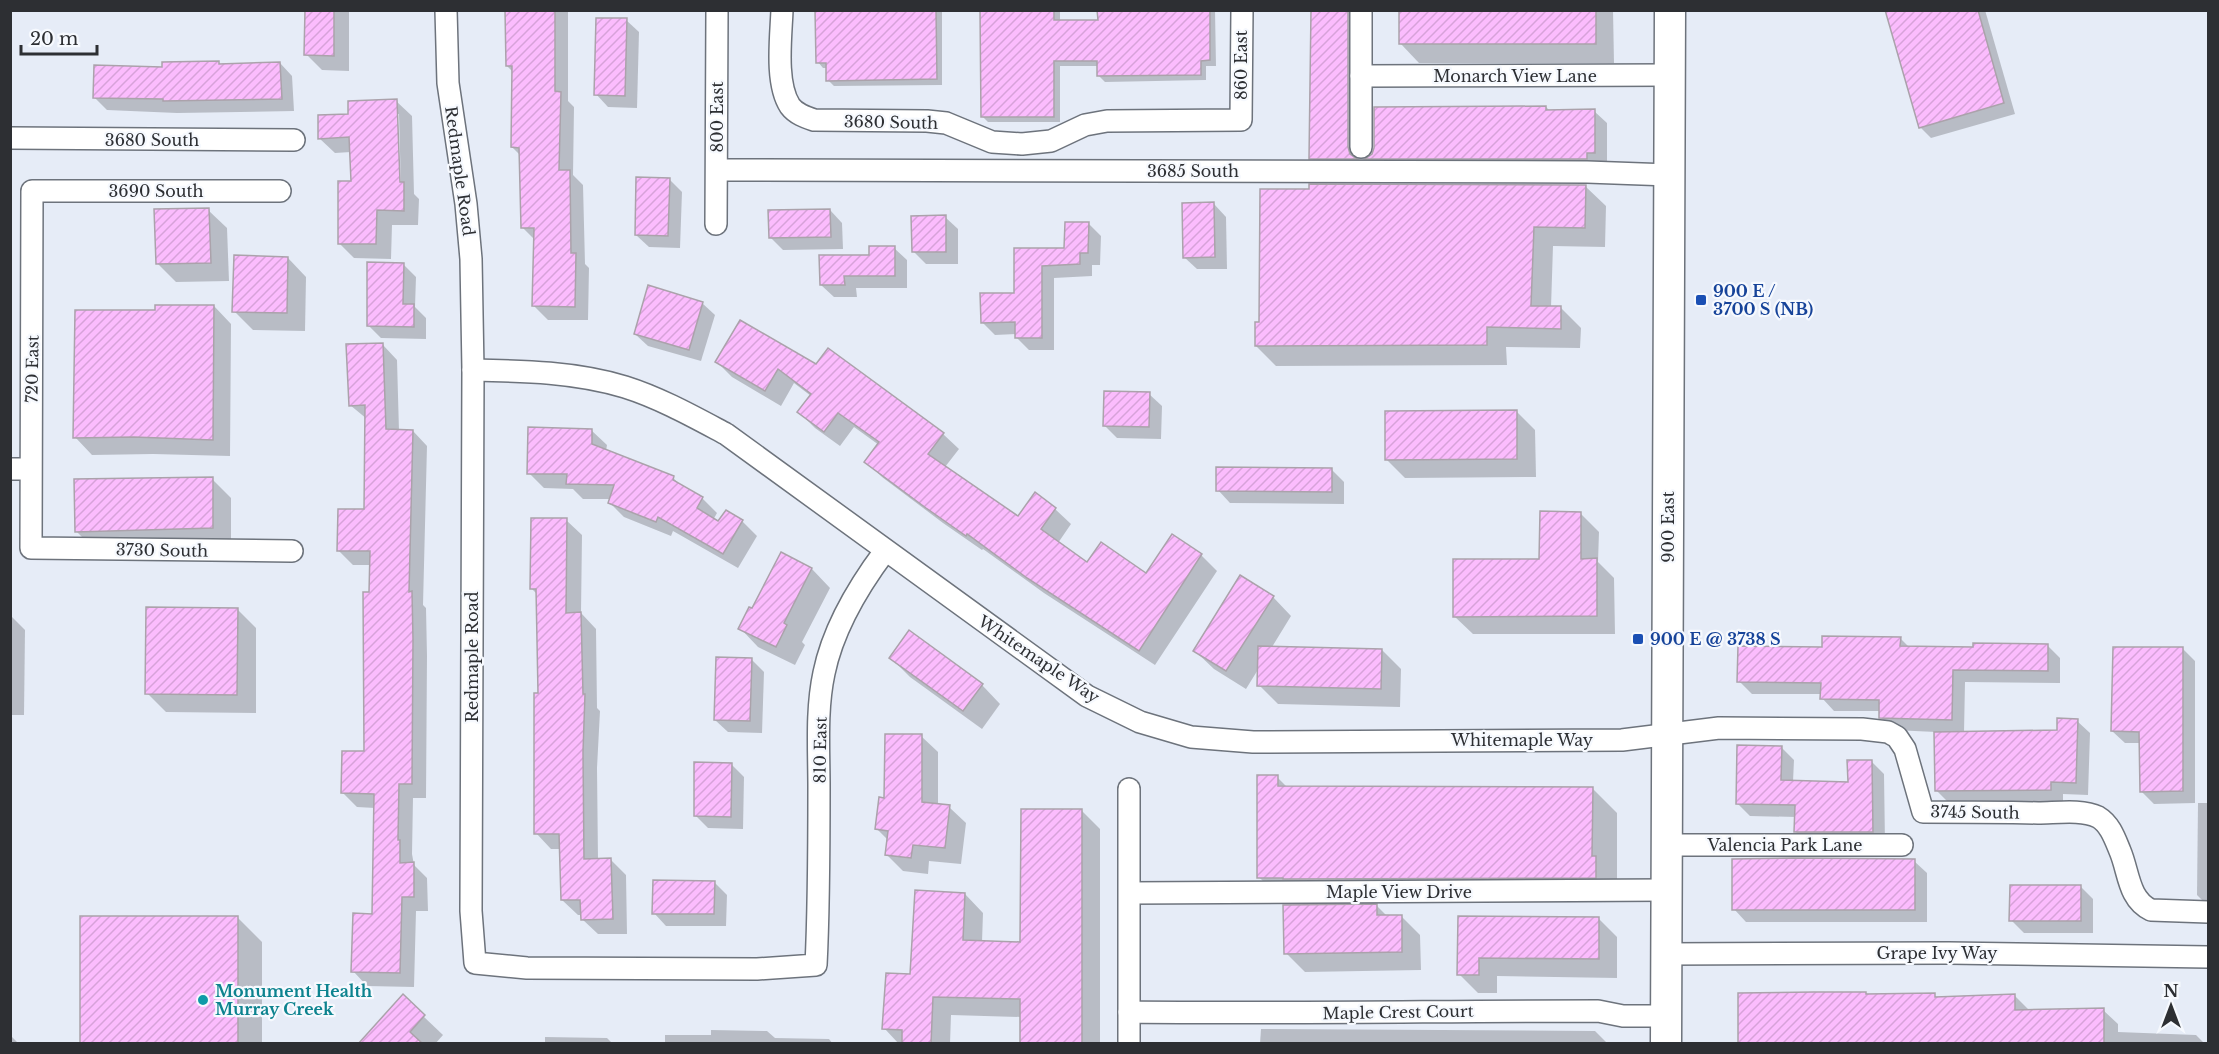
<svg xmlns="http://www.w3.org/2000/svg" width="2219" height="1054" font-family="'Libre Baskerville',serif">
	<defs>
		<pattern id="building-hatch" width="6" height="6" patternUnits="userSpaceOnUse" patternTransform="scale(1.5)"><rect width="6" height="6" fill="#fbbcfd"/><path d="M-1 1l2-2M0 6l6-6M5 7l2-2" fill="none" stroke="#d7a2d9"/></pattern>
	</defs>
	<rect width="100%" height="100%" fill="#e6ecf7"/>
	<g fill="#0003" fill-rule="evenodd">
		<path d="M307 10H349V71L322 70 306 54Z"/>
		<path d="M507 10H568V101L574 107 573 175 583 185 585 264 589 268 588 320H548L534 306 535 240 523 228 521 156 512 147 513 72 507 66Z"/>
		<path d="M818 10H942V85L834 86 828 80V68H823L818 62Z"/>
		<path d="M982 10H1060V22H1097V10H1215L1216 66H1206V80L1105 82 1099 76V66H1060V122H988L982 116Z"/>
		<path d="M1312 10H1370L1367 30V168L1330 177 1311 158Z"/>
		<path d="M1400 10H1613L1614 63H1419L1400 43Z"/>
		<path d="M1887 10H1985L2015 114 1931 138 1920 127Z"/>
		<path d="M626 20 639 32 637 108 608 107 596 94Z"/>
		<path d="M219 63 222 66 280 63 292 76 294 111 177 113 107 110 94 97 164 68Z"/>
		<path d="M396 101 412 116 414 194 419 199 418 225H392L391 259 354 258 339 243 352 183 351 152 335 153 319 138 350 115ZM396 114H399L401 189H398Z"/>
		<path d="M1546 107 1550 111H1594L1607 123V165L1379 171 1367 159Z"/>
		<path d="M669 179 682 192 680 248 649 247 636 235Z"/>
		<path d="M1585 186 1606 206 1605 247 1553 246 1551 308H1561L1581 328 1580 348 1506 347 1507 365 1276 366 1256 346Z"/>
		<path d="M1214 204 1226 217 1227 269H1197L1184 257Z"/>
		<path d="M208 210 227 228 229 281 176 282 157 263Z"/>
		<path d="M830 210 842 223 843 249 783 250 770 237Z"/>
		<path d="M945 217 958 229V264H926L914 252Z"/>
		<path d="M1088 223 1101 236 1100 265H1092V276L1054 278V350H1029L1016 337V334L995 335 982 322 1016 294V250L1066 249Z"/>
		<path d="M894 248 907 260V288H856L857 297H834L821 285 870 256Z"/>
		<path d="M288 258 306 277 305 331 253 330 234 311Z"/>
		<path d="M403 264 416 277 415 307 426 318V339L381 338 368 325Z"/>
		<path d="M702 303 715 315 701 361 648 346 635 334Z"/>
		<path d="M214 306 231 324 230 456 153 454 92 455 75 437 157 312Z"/>
		<path d="M383 345 397 360 399 431H413L427 446 423 605 426 608 427 656 426 798H413L412 854 414 865 427 878 428 911H416L414 987 367 986 353 971 374 915 375 808 357 807 343 793 365 753 371 565H353L338 550 365 511 367 419 350 405Z"/>
		<path d="M717 362 817 366 943 434 959 449 945 467 1019 518 1055 509 1071 524 1058 543 1087 564 1147 575 1172 536 1201 555 1217 571 1155 665 1044 593 983 549 982 550 943 523 882 477 866 461 879 445 854 427 840 446 815 428 799 412 811 396 794 383 781 406 732 377Z"/>
		<path d="M1149 394 1162 406 1161 439 1117 438 1104 425Z"/>
		<path d="M1516 411 1535 430 1536 477 1405 478 1386 459Z"/>
		<path d="M591 430 607 445 606 451 673 478 683 487 702 498 717 513 713 520 718 523 742 521 757 536 738 568 673 531 671 536 624 517 609 502 610 499H583L573 489 544 488 529 473Z"/>
		<path d="M1331 469 1344 482V504L1230 503 1218 490Z"/>
		<path d="M212 479 231 498V547L95 550 76 531Z"/>
		<path d="M1581 514 1599 532 1598 562 1614 578 1615 634H1473L1454 616 1540 560Z"/>
		<path d="M566 520 582 535 581 613 596 629 597 708 600 711 597 768 598 860H611L626 875 627 934H598L582 919V915H578L562 900 561 849H551L536 833 540 694 537 594 532 589Z"/>
		<path d="M782 554 812 569 830 588 802 642 805 645 795 665 758 647 740 628 752 610Z"/>
		<path d="M1273 597 1291 616 1272 647 1382 650 1401 669 1400 707 1278 704 1259 685V668L1246 689 1214 669 1195 651Z"/>
		<path d="M237 609 256 628V713L166 712 147 693Z"/>
		<path d="M10 615 25 630 24 715H10Z"/>
		<path d="M1900 638 1910 648 1974 649 2047 645 2060 658V683L1965 682 1964 733 2058 732 2077 721 2090 733 2088 795 2063 794V802L1949 803 1937 791 1936 732 1893 730 1880 717V711H1834L1822 698V694H1752L1739 681 1823 648Z"/>
		<path d="M2182 648 2195 661V803L2154 804 2141 791V743H2125L2112 731Z"/>
		<path d="M891 658 982 685 1000 704 982 729 910 677Z"/>
		<path d="M752 660 764 672 762 733 728 732 715 720Z"/>
		<path d="M921 736 938 752V805L949 807 966 823 961 864 929 861 928 874 903 871 886 854 888 840 877 829 886 800Z"/>
		<path d="M1781 747 1794 760 1793 782 1849 784 1871 761 1884 774 1885 844H1808L1796 832V817L1750 816 1737 803Z"/>
		<path d="M731 764 744 777 743 829 708 828 695 815Z"/>
		<path d="M1277 777 1288 788H1592L1617 813V879L1620 882V902L1374 903 1387 916H1401L1420 935 1421 970 1305 972 1286 953 1312 906 1307 902H1283L1259 877Z"/>
		<path d="M2198 803H2208V906L2197 895Z"/>
		<path d="M1081 810 1100 829V1044H1022V1017L951 1015 950 1044H899L884 1028 912 976 965 894 983 913 982 942 1022 943Z"/>
		<path d="M1914 861 1927 873V922H1746L1734 909Z"/>
		<path d="M714 882 727 895 726 926H666L654 913Z"/>
		<path d="M2081 887 2093 899V933H2024L2011 920Z"/>
		<path d="M1459 917 1598 918 1617 937V978L1497 976V993H1478L1459 974Z"/>
		<path d="M238 918 262 942V1044H82Z"/>
		<path d="M1934 995 1937 998 2014 995 2029 1010H2103L2118 1024V1032L2196 1035 2205 1044H1739Z"/>
		<path d="M403 997 443 1035 435 1044H371Z"/>
		<path d="M1261 1029 1595 1031 1608 1044H1260Z"/>
		<path d="M711 1030 767 1031 775 1038 829 1039 833 1044H665V1035H711Z"/>
		<path d="M10 1035 19 1044H10Z"/>
		<path d="M545 1037 607 1038 613 1044H545Z"/>
	</g>
	<g fill="url(#building-hatch)" stroke="#aba2ab" stroke-width="1.5">
		<path d="M305 10H334V56L304 55Z"/>
		<path d="M505 10H555V91L561 92 559 170H570L571 253H576L575 307 532 306 534 228H521L519 148 511 147 512 66H506Z"/>
		<path d="M815 10H936L937 79 826 81V63H816Z"/>
		<path d="M980 10H1054V20H1098L1097 10H1210V60L1201 61V75L1097 76V61H1054V117H981Z"/>
		<path d="M1311 10H1348V147L1350 154 1357 159H1309Z"/>
		<rect x="1399" y="10" width="197" height="34"/>
		<path d="M1885 10H1978L2004 103 1919 128Z"/>
		<path d="M596 18H627L625 96 594 95Z"/>
		<path d="M219 61V64L280 62 282 99 163 101V99L93 98 94 65 162 67V62Z"/>
		<path d="M397 99 400 182H404V211L377 210 376 244H338V181H351L349 137 318 139V115L348 114V101Z"/>
		<path d="M1546 106V110L1595 109V153H1587V159H1365L1372 154 1374 148V107Z"/>
		<path d="M636 177 670 178 668 236 635 235Z"/>
		<path d="M1309 184 1586 185 1585 228 1534 227 1531 306H1561V329L1487 327V345L1255 346V322H1259L1260 189H1309Z"/>
		<path d="M1214 202 1215 257 1183 258 1182 203Z"/>
		<path d="M209 208 211 263 156 264 154 209Z"/>
		<path d="M830 209 831 237 769 238 768 210Z"/>
		<path d="M946 215V252H912L911 216Z"/>
		<path d="M1065 222H1089L1088 253H1080V264L1042 266V338H1015V322L981 323 980 293H1014V248H1064Z"/>
		<path d="M869 246H895V276H844L845 285H820L819 255H869Z"/>
		<path d="M234 255 288 257 287 313 232 312Z"/>
		<path d="M367 262 404 263 403 304H414V327L367 326Z"/>
		<path d="M648 285 703 302 689 350 634 334Z"/>
		<path d="M155 305H214L213 440 134 437 73 438 75 310H155Z"/>
		<path d="M740 320 816 364 828 348 944 433 928 454 1018 516 1035 492 1056 508 1041 529 1087 562 1101 542 1146 573 1172 534 1202 554 1139 651 1027 578 967 534 966 536 926 508 864 462 879 442 838 413 824 432 797 412 811 394 778 369 765 391 715 362Z"/>
		<path d="M383 343 386 429 413 430 409 592 412 591 413 640 412 784H399L398 840H400V863L414 862V897H402L400 973 351 972 353 913 372 914 374 794 341 793 342 751H364L363 592H369L370 551H337L338 509H364L365 405 349 406 346 344Z"/>
		<path d="M1104 391 1150 392 1149 427 1103 426Z"/>
		<path d="M1517 410V459L1385 460V411Z"/>
		<path d="M528 427 592 429V444L674 476 673 480 703 497 697 508 718 521 726 510 743 520 723 554 658 517 656 522 608 503 614 485 566 484 567 474H527Z"/>
		<path d="M1216 467 1332 468V492L1216 491Z"/>
		<path d="M213 477V528L75 532 74 479Z"/>
		<path d="M1540 511 1581 512V559L1597 558V616L1453 617V559H1539Z"/>
		<path d="M531 518H567L566 613 581 612 583 694H585L583 752 584 859 611 858 613 919 581 920 580 900H561L559 834H534V693H538L536 589H530Z"/>
		<path d="M781 552 812 568 784 623 787 625 776 647 738 629 749 607 752 608Z"/>
		<path d="M1240 575 1274 596 1226 671 1193 651Z"/>
		<path d="M146 607 238 608 237 695 145 694Z"/>
		<path d="M909 630 983 684 963 711 889 658Z"/>
		<path d="M1822 636 1901 637 1900 646 1973 647V643L2048 644V671L1953 670 1952 720 1879 718V700L1820 699 1821 683 1737 682 1738 646 1822 647Z"/>
		<path d="M1258 646 1382 649 1381 689 1257 686Z"/>
		<path d="M2113 647H2183V791L2140 792 2139 732 2111 731Z"/>
		<path d="M716 657 752 658 750 721 714 720Z"/>
		<path d="M2057 718 2078 719 2076 783 2051 782V790L1935 791 1934 732 2057 730Z"/>
		<path d="M885 734H922V802L950 805 945 848 913 845 911 858 885 855 888 831 875 829 879 797 884 798Z"/>
		<path d="M1737 745 1782 746 1781 780 1848 782 1847 760H1872L1873 832H1794L1795 805 1736 804Z"/>
		<path d="M694 762 732 763 731 817 694 816Z"/>
		<path d="M1257 775H1278V786L1593 787 1592 856H1596V878L1283 879V878H1257Z"/>
		<path d="M1021 809H1082V1044H1020V999L933 997 931 1044H902V1030L882 1029 886 973 910 974 915 890 965 893 963 940 1020 942Z"/>
		<path d="M1793 858 1915 859V910H1732V859Z"/>
		<path d="M653 880 715 881 714 914H652Z"/>
		<path d="M2010 885H2081V921H2009Z"/>
		<path d="M1377 904V915H1402V952L1284 954 1283 905Z"/>
		<rect x="80" y="916" width="158" height="128"/>
		<path d="M1458 916 1599 917V959L1479 958V975H1457Z"/>
		<path d="M1814 992H1866V994L1935 993V997L2015 994V1010L2104 1008V1044H1738V993Z"/>
		<path d="M403 994 425 1015 410 1032 423 1044H358Z"/>
	</g>
	<g fill="none" stroke-linecap="round" stroke-linejoin="round">
		<defs>
			<g id="minor">
				<path d="M446 10 448 83 466 204 471 259 473 370 471 911 475 963 527 968 757 969 816 965C819 906 819 846 819 787 819 750 816 710 824 673 833 629 858 587 885 551"/>
				<path d="M782 10C781 37 775 83 790 106 796 114 805 117 814 120L927 121 946 123 992 142 1022 144 1051 141 1085 125 1107 121 1241 120 1242 10"/>
				<path d="M1361 10V147"/>
				<path d="M1361 76 1670 75"/>
				<path d="M10 138 294 140"/>
				<path d="M717 170 1587 172 1669 175"/>
				<path d="M280 191H32L31 548 292 551"/>
				<path d="M716 224 717 11"/>
				<path d="M473 370C524 371 576 372 625 387 660 398 694 417 726 434L1087 696 1140 722 1191 737 1253 742 1622 740 1719 728 1862 729 1888 732 1897 737 1905 749 1923 812C1961 812 2000 812 2038 813 2056 813 2082 809 2098 817 2110 824 2115 839 2120 851 2129 872 2128 899 2151 910L2208 912"/>
				<path d="M10 469H30"/>
				<path d="M1129 789V1044"/>
				<path d="M1668 845H1902"/>
				<path d="M1130 893 1667 890"/>
				<path d="M1666 954 1949 953 2208 957"/>
				<path d="M1129 1012C1286 1014 1442 1011 1598 1011L1623 1016H1666"/>
			</g>
			<path id="secondary" d="M1666 1044 1670 10"/>
		</defs>
		<use href="#minor" stroke="#6d737c" stroke-width="24"/>
		<use href="#secondary" stroke="#6d737c" stroke-width="33"/>
		<use href="#minor" stroke="#fff" stroke-width="21"/>
		<use href="#secondary" stroke="#fff" stroke-width="30"/>
	</g>
	<g fill="#1a4fb4" stroke="#f6f9fe" stroke-width="2">
		<rect x="1695" y="294" width="12" height="12" rx="3"/>
		<rect x="1632" y="633" width="12" height="12" rx="3"/>
	</g>
	<circle fill="#0f9aa8" stroke="#f6f9fe" stroke-width="2" cx="203" cy="1000" r="6"/>
	<g text-anchor="middle" stroke-width="4.5" stroke-linejoin="round" paint-order="stroke">
		<g font-size="16" fill="#2d2f33" stroke="#f6f9fe">
			<text transform="translate(1241 65) rotate(-90)" y="6">860 East</text>
			<text x="1515" y="82">Monarch View Lane</text>
			<text transform="translate(717 117) rotate(-90)" y="6">800 East</text>
			<text transform="translate(891 122) rotate(1)" y="6">3680 South</text>
			<text x="152" y="146">3680 South</text>
			<text transform="translate(460 171) rotate(82)" y="6">Redmaple Road</text>
			<text x="1193" y="177">3685 South</text>
			<text x="156" y="197">3690 South</text>
			<text transform="translate(32 369) rotate(-89)" y="6">720 East</text>
			<text transform="translate(1668 527) rotate(-90)" y="6">900 East</text>
			<text transform="translate(162 550) rotate(1)" y="6">3730 South</text>
			<text transform="translate(472 657) rotate(-90)" y="6">Redmaple Road</text>
			<text transform="translate(1039 659) rotate(34)" y="6">Whitemaple Way</text>
			<text x="1522" y="746">Whitemaple Way</text>
			<text transform="translate(820 750) rotate(-89)" y="6">810 East</text>
			<text transform="translate(1975 812) rotate(1)" y="6">3745 South</text>
			<text x="1785" y="851">Valencia Park Lane</text>
			<text x="1399" y="898">Maple View Drive</text>
			<text x="1937" y="959">Grape Ivy Way</text>
			<text transform="translate(1398 1012) rotate(-1)" y="6">Maple Crest Court</text>
		</g>
		<g font-size="16" font-weight="bold" fill="#164399" stroke="#f6f9fe" text-anchor="start">
			<text x="1713" y="297">900 E /<tspan x="1713" dy="18">3700 S (NB)</tspan></text>
			<text x="1650" y="645">900 E @ 3738 S</text>
		</g>
		<g font-size="16" font-weight="bold" fill="#0d838f" stroke="#f6f9fe" text-anchor="start">
			<text x="215" y="997">Monument Health<tspan x="215" dy="18">Murray Creek</tspan></text>
		</g>
	</g>
	<rect width="2219" height="1054" fill="none" stroke="#2d2f33" stroke-width="24"/>
	<g transform="translate(2171 1006)" stroke="#f6f9fe" stroke-width="4.5" paint-order="stroke">
	<path d="M0-4.5L10 22L0 15L-10 22Z" fill="#2d2f33"/>
	<text y="-9" font-size="16" font-weight="bold" text-anchor="middle" fill="#2d2f33">N</text>
	</g>
	<path d="M21 45v9h76v-9" fill="none" stroke="#2d2f33" stroke-width="3"/>
	<text x="30" y="45" font-size="18" fill="#2d2f33" stroke="#f6f9fe" stroke-width="4.5" paint-order="stroke">20 m</text>
</svg>
